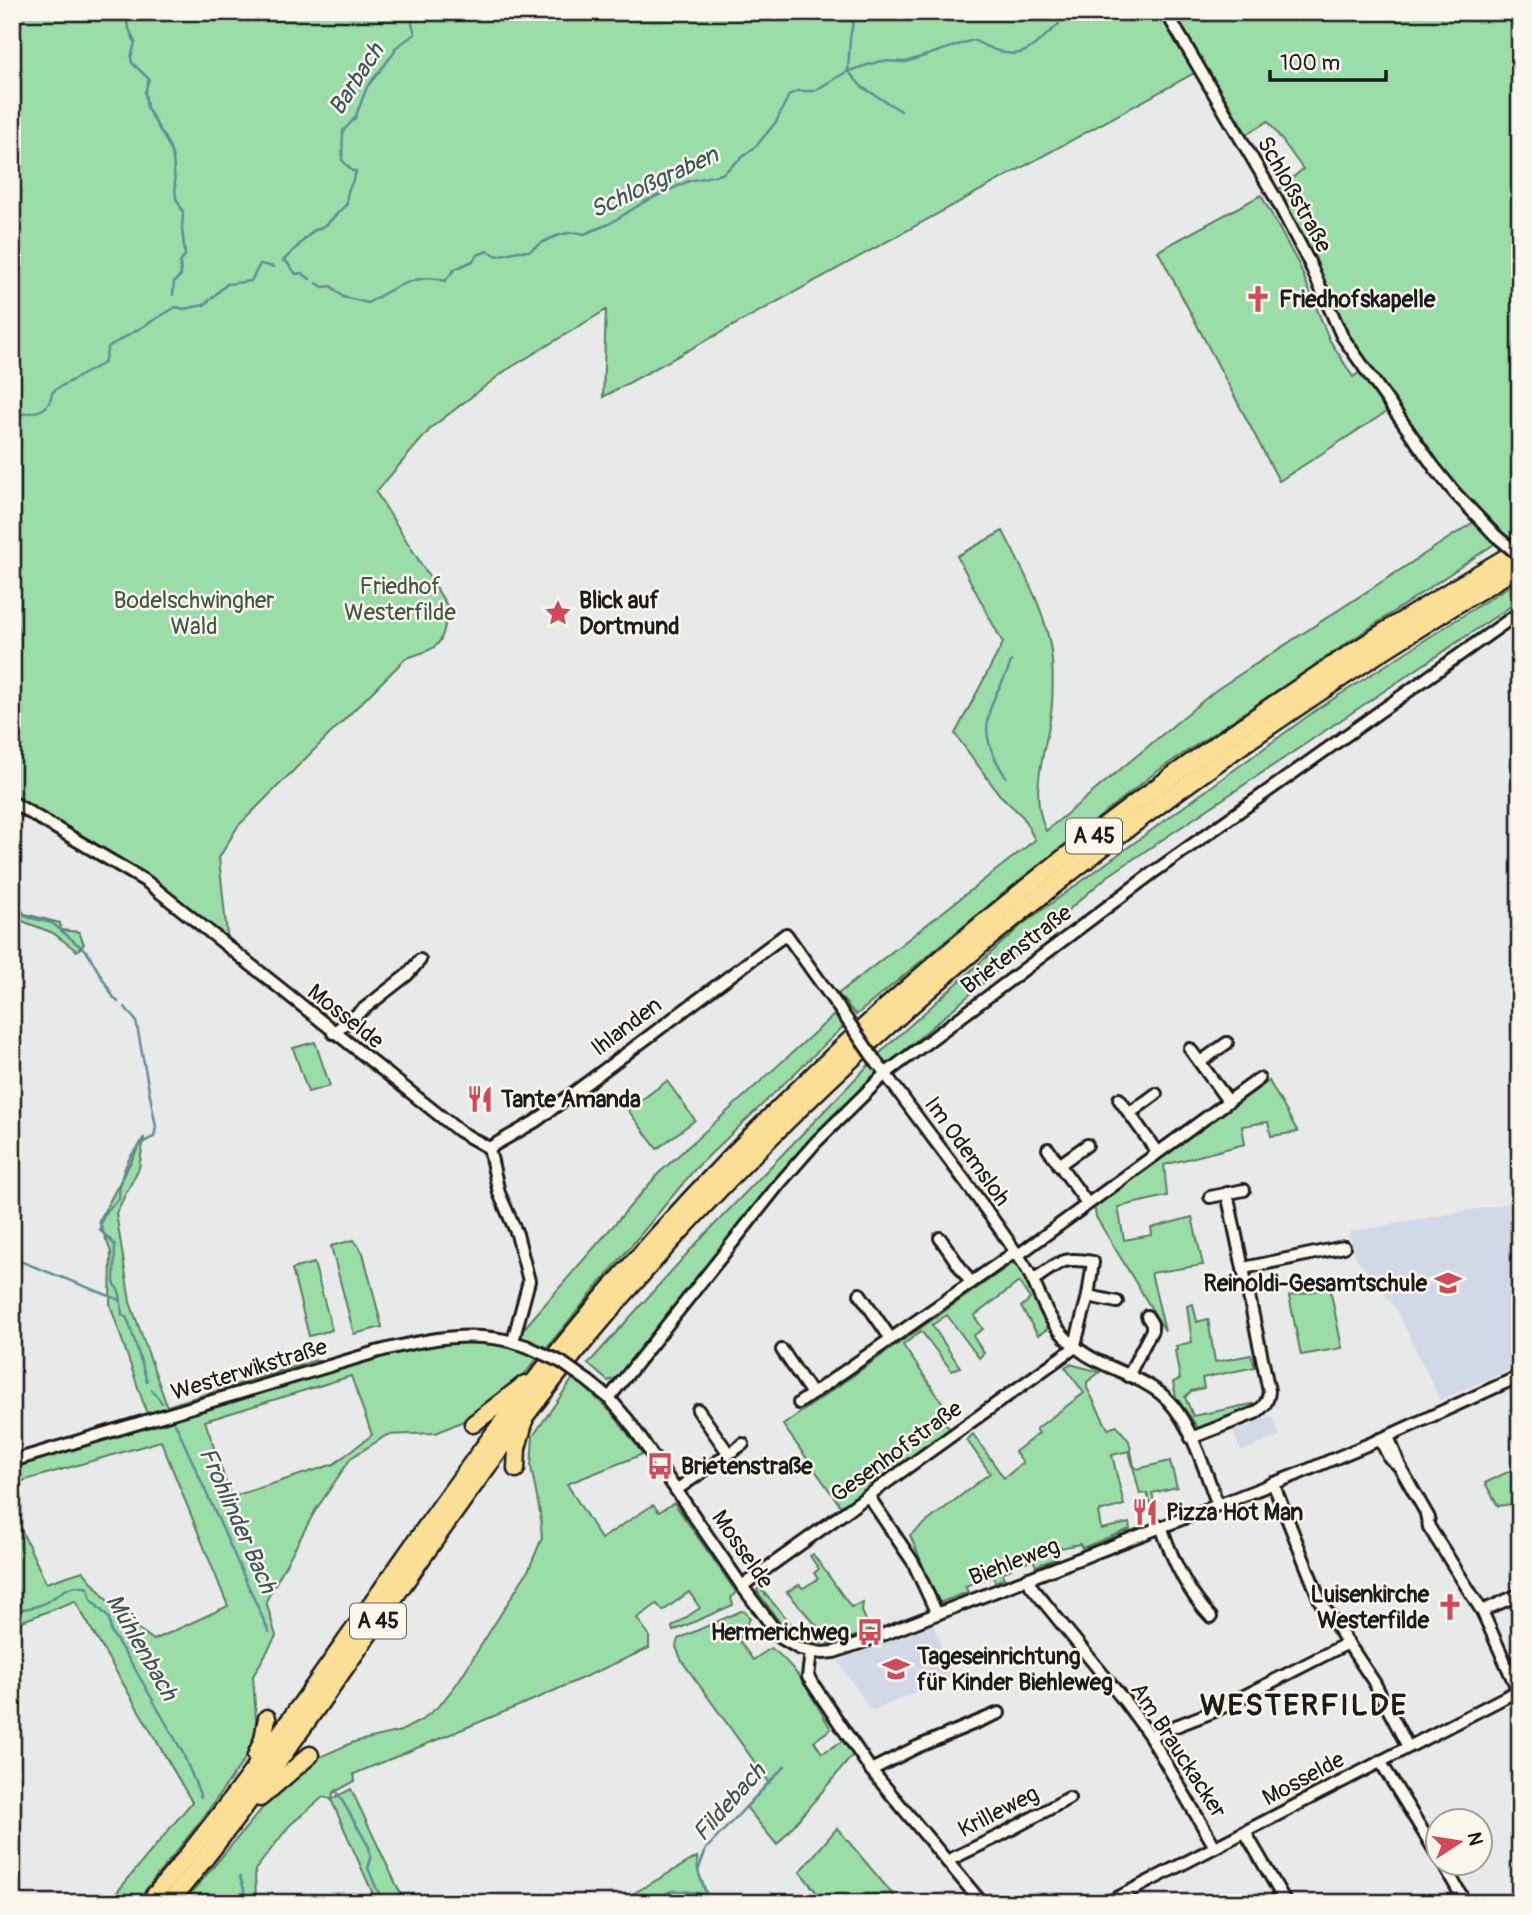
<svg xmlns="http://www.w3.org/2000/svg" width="1532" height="1915" font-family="Pangolin,sans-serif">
	<rect width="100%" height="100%" fill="#e8e9e9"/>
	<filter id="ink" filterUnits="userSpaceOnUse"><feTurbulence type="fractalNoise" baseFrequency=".0143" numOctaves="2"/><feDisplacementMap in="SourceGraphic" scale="14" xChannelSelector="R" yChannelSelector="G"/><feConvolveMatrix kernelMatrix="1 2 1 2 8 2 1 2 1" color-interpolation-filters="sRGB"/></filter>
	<g filter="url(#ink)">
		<g fill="#d1d8e6">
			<path d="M1516 1202 1520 1211V1365L1440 1400 1397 1310 1355 1256 1349 1232Z"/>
			<path d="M1272 1416 1280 1436 1241 1451 1233 1432Z"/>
			<path d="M933 1625 953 1676 874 1710 870 1709 838 1661Z"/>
		</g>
		<g fill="#9bdda8" stroke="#5c7c62" stroke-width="2" fill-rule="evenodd">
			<path d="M12 12H1164L1200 70 603 397 606 310 505 371 432 427 376 492 448 607C442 645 443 647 406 658L238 826 219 858 227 935 222 938 168 894 12 802Z"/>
			<path d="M1173 12H1520V536L1513 539 1496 535 1500 540 1156 772 1000 896 856 1015 838 994 1035 840 1023 817 999 794 955 734 1003 643 957 556 1003 531C1022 570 1045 608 1051 651 1053 667 1053 688 1052 705 1048 748 1027 789 1046 831L1216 690 1478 519 1394 407 1279 481 1158 251 1261 195 1299 265 1329 339 1353 377 1365 368 1342 336 1273 194 1303 169 1268 121 1247 134Z"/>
			<path d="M1520 579V600L1108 876 877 1074 773 1185 622 1376 608 1381 588 1364 694 1246 885 1048 1023 924 1319 708Z"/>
			<path d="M12 900 25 914 60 923 61 930 79 932 84 944 77 951 53 933 12 917Z"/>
			<path d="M834 1015 844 1026 695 1169 498 1406 436 1433 387 1435 351 1458 315 1511 266 1601 276 1636 253 1676 256 1720 254 1746 202 1819 135 1903H108L192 1802 75 1601 12 1625V1510L46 1583 83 1571 120 1616 154 1640 228 1606 161 1441 12 1484V1458L147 1414 110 1304 111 1252 99 1221 144 1137 139 1168 116 1213 130 1302 167 1406 316 1360 331 1366 426 1340 513 1341 659 1173ZM351 1376 372 1435 334 1464 231 1497 205 1421Z"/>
			<path d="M315 1042 330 1086 308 1092 293 1048Z"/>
			<path d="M667 1081 695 1120 657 1149 628 1110Z"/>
			<path d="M1269 1081 1298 1132 1271 1136 1268 1122 1242 1126 1245 1144 1164 1165 1167 1196 1118 1207 1124 1240 1152 1235 1151 1228 1192 1217 1203 1265 1151 1273 1165 1331 1096 1217 1094 1205Z"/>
			<path d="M354 1240 363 1253 382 1327 354 1334 331 1246Z"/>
			<path d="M314 1263 332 1330 309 1336 292 1269Z"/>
			<path d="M1013 1263C1031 1271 1031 1292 1038 1307 1041 1314 1045 1321 1049 1328L1038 1335 1021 1307 1030 1299 1019 1282 974 1316 983 1329 973 1336 984 1353 979 1358 947 1315 932 1325 960 1367 952 1371 921 1331 903 1345 944 1405 936 1410 952 1432 842 1508 783 1425Z"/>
			<path d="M1330 1288 1342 1348 1301 1355 1289 1296Z"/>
			<path d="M1193 1304 1197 1322 1208 1319 1215 1362 1251 1355 1255 1367 1202 1378 1204 1388 1191 1391 1185 1397 1193 1416 1262 1402 1199 1429 1176 1397 1173 1382 1180 1379 1175 1351 1177 1350 1176 1346 1192 1342 1187 1306Z"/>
			<path d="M1070 1364 1100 1372 1087 1382V1388L1108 1429 1117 1426 1129 1441 1134 1466 1137 1469 1170 1461 1177 1487 1152 1493 1157 1511 1153 1513 1147 1493 1140 1494 1129 1451 1112 1455 1124 1505 1098 1512 1101 1529 1129 1523 1130 1529 1082 1548 1080 1544 1055 1549 1057 1558 1036 1566 1033 1560 1011 1566V1569L1002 1573 1004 1578 995 1582 993 1576 965 1586 968 1592 939 1603 910 1535 990 1473 967 1440 973 1434 1004 1478 1023 1463 1015 1452 1039 1433 1036 1429 1084 1393 1065 1367Z"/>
			<path d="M574 1377 611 1412 643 1454 567 1484 601 1539 653 1505 659 1512 674 1503 736 1592 731 1598 733 1605 673 1631 672 1627 700 1608 689 1592 663 1611 657 1604 637 1618 649 1635V1648L540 1697 354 1774 355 1781 333 1793 332 1799 351 1789 405 1903H377L331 1799 323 1797 290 1825 255 1870 256 1903H183L275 1793 315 1759 354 1742 401 1731 422 1720 440 1705 458 1682 529 1569 542 1538 540 1513 531 1467 533 1436Z"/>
			<path d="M1520 1466V1503L1498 1506 1485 1483Z"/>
			<path d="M813 1554 851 1607 863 1603 862 1611 870 1630 836 1644 805 1642 786 1631 757 1591 759 1587 803 1637 816 1625 787 1592 799 1585 803 1588 818 1579 814 1573 819 1569 810 1556Z"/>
			<path d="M741 1611 746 1612 750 1619 746 1625 747 1633 738 1639 753 1660 771 1648C799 1668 814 1701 831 1729L814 1741 822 1753 843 1741 853 1755 777 1845 746 1807 769 1782 682 1661 676 1647 678 1639Z"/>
			<path d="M837 1828 900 1903H825L800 1872Z"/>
			<path d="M697 1857 698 1871 709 1903H617Z"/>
		</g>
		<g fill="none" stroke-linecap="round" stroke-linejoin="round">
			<g stroke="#5f8d97" stroke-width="2.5">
				<path d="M133 12 127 24 135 43 131 57 132 63 149 79 145 92 147 108 168 144 173 158 176 198 183 212 182 229 185 255 180 263 181 275 174 282 173 295"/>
				<path d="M855 12 850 38 848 71 862 87 901 111"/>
				<path d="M285 260 296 274 302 273 310 279"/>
				<path d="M283 261 313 231 326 225 347 204C345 190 353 185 356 171H352L342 160 343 131 355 118 367 87 394 53 395 48 415 34 412 23V12"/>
				<path d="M317 283 323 287 331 286 343 297 368 303C389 290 420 271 445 281L455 269 473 261 477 255 488 251 497 256 518 251H530C542 241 568 228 584 234L609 224 644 202 689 181 722 174 757 145 776 122 789 95 797 91H814L848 71 881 61 906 62 973 40C1019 63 1022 57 1059 24"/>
				<path d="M12 417C29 410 49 417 52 393L56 389 104 363 108 347 176 307 184 309 204 305 227 284 251 281 260 264 274 267"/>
				<path d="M12 513V527"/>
				<path d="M1006 777C986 747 980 726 997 692 1003 681 1008 673 1011 661"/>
				<path d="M12 906 27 917 52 923 87 952 114 998 118 1002"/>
				<path d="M125 1007 136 1021 156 1127 154 1137C130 1145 119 1176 119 1199 108 1208 101 1216 100 1230L115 1245 114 1282 120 1294 122 1315 126 1317 129 1323 147 1381"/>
				<path d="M12 1258 120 1300"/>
				<path d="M152 1390 162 1403"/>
				<path d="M175 1423 269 1632"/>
				<path d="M12 1613C23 1607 30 1609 40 1605 59 1598 66 1581 88 1588L91 1600 109 1618 111 1632 132 1664 182 1751 201 1797"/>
				<path d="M336 1790 369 1847 371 1859 368 1868 377 1890 387 1903"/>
				<path d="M240 1877 244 1889V1903"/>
				<path d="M654 1903C669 1885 682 1891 702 1894L705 1900"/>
				<path d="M706 1903V1892L698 1871 706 1849 785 1766"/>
			</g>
			<defs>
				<g id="minor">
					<path d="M1166 12 1275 197 1309 262 1342 336 1434 467 1455 493 1495 535"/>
					<path d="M12 802 147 882 459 1131 489 1148"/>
					<path d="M333 1033 407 975 420 960"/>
					<path d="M1190 1049 1228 1101"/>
					<path d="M1200 1062 1227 1043"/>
					<path d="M882 1069C928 1134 979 1196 1023 1263 1037 1283 1042 1309 1058 1329 1089 1368 1124 1366 1160 1393 1190 1416 1204 1470 1218 1505"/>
					<path d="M1119 1099 1157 1152"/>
					<path d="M1130 1113 1156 1094"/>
					<path d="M489 1148 536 1121 786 934 841 1011"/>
					<path d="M489 1148 499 1193 517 1234 529 1281 513 1341"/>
					<path d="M1048 1149 1087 1203"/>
					<path d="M1059 1165 1087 1145"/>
					<path d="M1210 1197 1244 1190"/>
					<path d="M940 1238 971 1283"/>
					<path d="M1018 1255 1259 1079"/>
					<path d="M1244 1268 1344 1247"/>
					<path d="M860 1294 891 1339"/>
					<path d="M1088 1296 1117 1302"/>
					<path d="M782 1350 812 1394 1015 1252"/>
					<path d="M1128 1376 1152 1330V1324L1147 1316"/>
					<path d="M588 1381 609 1398 628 1420 742 1586 781 1638 800 1649 822 1653 834 1652 872 1639 1298 1474 1388 1436 1520 1376"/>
					<path d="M609 1398 780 1183 816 1142 885 1074 1151 874 1520 612"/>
					<path d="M799 1403 812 1394"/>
					<path d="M698 1410 729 1454"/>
					<path d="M1388 1436 1401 1469 1429 1518"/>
					<path d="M1191 1438 1255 1413C1264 1407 1268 1402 1269 1391L1227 1193"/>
					<path d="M1380 1439 1389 1457 1401 1468"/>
					<path d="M12 1461 376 1352C425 1339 477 1328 526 1346"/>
					<path d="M1273 1483 1321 1603 1374 1682 1408 1747"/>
					<path d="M676 1490 743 1444"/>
					<path d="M869 1497 913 1562 937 1614"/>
					<path d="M1426 1514 1429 1527 1482 1611 1520 1695"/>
					<path d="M1161 1526C1172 1559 1187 1592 1211 1617"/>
					<path d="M1028 1578 1031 1586 1126 1703 1150 1736 1215 1847"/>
					<path d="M742 1586 1074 1348 1088 1296 1093 1262C1060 1256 1060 1263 1033 1280"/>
					<path d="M1482 1611 1520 1594"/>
					<path d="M811 1652 808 1677 871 1770 982 1903"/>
					<path d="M1150 1736 1215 1711 1348 1643"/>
					<path d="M1380 1761 1438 1856"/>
					<path d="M871 1770 917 1747 999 1713"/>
					<path d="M1245 1832 1286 1903"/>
					<path d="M947 1861 999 1836 1069 1798"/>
					<path d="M1442 1862 1461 1895 1458 1903"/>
					<path d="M1107 1903 1517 1691"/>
				</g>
				<g id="highway">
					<path d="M473 1424 525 1384"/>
					<path d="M516 1469 517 1448 524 1423"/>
					<path d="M256 1756 263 1739 267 1718"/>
					<path d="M260 1798 310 1755"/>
					<path d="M148 1903C301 1724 419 1519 569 1338 832 1017 1163 758 1520 549"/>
					<path d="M169 1903C319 1722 438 1518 588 1337 847 1025 1172 773 1520 566"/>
				</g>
			</defs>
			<use href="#minor" stroke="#1c1c1c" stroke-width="16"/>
			<use href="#highway" stroke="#1c1c1c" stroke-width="21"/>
			<use href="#minor" stroke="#fbf7ec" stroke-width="10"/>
			<use href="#highway" stroke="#fbdf96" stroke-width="16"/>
			<defs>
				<g id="minor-bridge">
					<path d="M1495 535 1520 556"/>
					<path d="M841 1011 879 1066"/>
					<path d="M526 1346 561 1362 588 1381"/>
				</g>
			</defs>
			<use href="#minor-bridge" stroke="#1c1c1c" stroke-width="16" stroke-linecap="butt"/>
			<use href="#minor-bridge" stroke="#fbf7ec" stroke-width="10"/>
		</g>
	</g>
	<defs>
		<symbol id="church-bare" viewBox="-9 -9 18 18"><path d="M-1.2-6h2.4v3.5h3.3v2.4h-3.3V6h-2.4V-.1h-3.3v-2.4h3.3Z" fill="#d1495b" stroke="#fbf7ec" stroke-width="2.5" paint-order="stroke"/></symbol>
		<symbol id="sight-bare" viewBox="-9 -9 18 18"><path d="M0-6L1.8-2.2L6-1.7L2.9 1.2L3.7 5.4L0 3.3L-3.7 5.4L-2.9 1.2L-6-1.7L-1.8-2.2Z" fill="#d1495b" stroke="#fbf7ec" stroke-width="2.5" paint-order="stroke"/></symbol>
		<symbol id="restaurant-bare" viewBox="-9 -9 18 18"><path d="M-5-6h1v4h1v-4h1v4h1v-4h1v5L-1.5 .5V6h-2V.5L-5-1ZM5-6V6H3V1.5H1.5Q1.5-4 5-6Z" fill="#d1495b" stroke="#fbf7ec" stroke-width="2.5" paint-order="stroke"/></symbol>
		<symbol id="school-bare" viewBox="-9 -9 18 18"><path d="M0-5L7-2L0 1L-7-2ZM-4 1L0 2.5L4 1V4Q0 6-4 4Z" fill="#d1495b" stroke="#fbf7ec" stroke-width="2.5" paint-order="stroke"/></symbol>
		<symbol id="bus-bare" viewBox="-9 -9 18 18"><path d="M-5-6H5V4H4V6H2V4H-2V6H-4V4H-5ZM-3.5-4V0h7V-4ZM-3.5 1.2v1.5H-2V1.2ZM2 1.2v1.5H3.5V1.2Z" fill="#d1495b" stroke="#fbf7ec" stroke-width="2.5" paint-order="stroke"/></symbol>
	</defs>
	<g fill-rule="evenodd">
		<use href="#church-bare" x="1239" y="280" width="38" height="38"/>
		<use href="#sight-bare" x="539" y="594" width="38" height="38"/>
		<use href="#restaurant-bare" x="461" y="1080" width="38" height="38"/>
		<use href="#school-bare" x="1429" y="1264" width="38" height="38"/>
		<use href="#bus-bare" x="641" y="1447" width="38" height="38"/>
		<use href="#restaurant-bare" x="1126" y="1493" width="38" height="38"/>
		<use href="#church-bare" x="1431" y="1588" width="38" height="38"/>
		<use href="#bus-bare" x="851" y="1613" width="38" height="38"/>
		<use href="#school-bare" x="877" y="1650" width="38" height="38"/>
	</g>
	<g text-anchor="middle" stroke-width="5" stroke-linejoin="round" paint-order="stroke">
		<g fill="#fbf7ec" stroke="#5f5e5a" stroke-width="2">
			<rect x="1066" y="818.5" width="56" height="35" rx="5"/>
			<rect x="350" y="1603.5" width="56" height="35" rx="5"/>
		</g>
		<g font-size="21" font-weight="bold" fill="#1c1c1c">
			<text x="1094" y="843">A 45</text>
			<text x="378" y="1628">A 45</text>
		</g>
		<g font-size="23" fill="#1c1c1c" stroke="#fbf7ec">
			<text transform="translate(1295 194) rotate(61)" y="8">Schloßstraße</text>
			<text transform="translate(1016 949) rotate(-37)" y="8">Brietenstraße</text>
			<text transform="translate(346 1016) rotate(38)" y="8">Mosselde</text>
			<text transform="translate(626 1026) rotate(-37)" y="8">Ihlanden</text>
			<text transform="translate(968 1151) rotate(54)" y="8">Im Odemsloh</text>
			<text transform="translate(249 1369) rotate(-17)" y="8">Westerwikstraße</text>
			<text transform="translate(896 1451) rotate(-36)" y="8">Gesenhofstraße</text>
			<text transform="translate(743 1549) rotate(55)" y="8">Mosselde</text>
			<text transform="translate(1014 1561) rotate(-21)" y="8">Biehleweg</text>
			<text transform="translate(1179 1750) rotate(57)" y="8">Am Brauckacker</text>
			<text transform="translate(1303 1778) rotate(-28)" y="8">Mosselde</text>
			<text transform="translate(998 1811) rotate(-27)" y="8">Krilleweg</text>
		</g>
		<g font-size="23" font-weight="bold" fill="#1c1c1c" stroke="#fbf7ec" text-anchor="start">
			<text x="1279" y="307">Friedhofskapelle</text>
			<text x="579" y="608">Blick auf<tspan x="579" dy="26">Dortmund</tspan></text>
			<text x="501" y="1107">Tante Amanda</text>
			<text x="1427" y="1291" text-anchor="end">Reinoldi-Gesamtschule</text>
			<text x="681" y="1474">Brietenstraße</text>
			<text x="1166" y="1520">Pizza Hot Man</text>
			<text x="1429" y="1602" text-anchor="end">Luisenkirche<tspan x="1429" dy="26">Westerfilde</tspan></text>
			<text x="849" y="1640" text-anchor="end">Hermerichweg</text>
			<text x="917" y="1664">Tageseinrichtung<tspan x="917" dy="26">für Kinder Biehleweg</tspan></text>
		</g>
		<g font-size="23" fill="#425646" stroke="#fbf7ec">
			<text x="400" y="594">Friedhof<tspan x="400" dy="26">Westerfilde</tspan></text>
			<text x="194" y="608">Bodelschwingher<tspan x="194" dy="26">Wald</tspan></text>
		</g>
		<g font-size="24" font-style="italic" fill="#3d545a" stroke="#fbf7ec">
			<text transform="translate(356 79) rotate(-57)" y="8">Barbach</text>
			<text transform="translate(654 182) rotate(-25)" y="8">Schloßgraben</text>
			<text transform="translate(238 1520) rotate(66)" y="8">Frohlinder Bach</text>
			<text transform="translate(142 1647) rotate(60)" y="8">Mühlenbach</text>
			<text transform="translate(729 1802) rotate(-48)" y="8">Fildebach</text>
		</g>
		<g font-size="30" font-weight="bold" letter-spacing="2" fill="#1c1c1c" stroke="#fbf7ec">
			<text x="1304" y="1715">WESTERFILDE</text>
		</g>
	</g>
	<rect width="1532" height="1915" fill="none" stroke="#fbf7ec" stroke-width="42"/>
	<rect x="21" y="21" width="1490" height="1873" fill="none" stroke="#1c1c1c" stroke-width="2.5" filter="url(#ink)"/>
	<g transform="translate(1459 1842) rotate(78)"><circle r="33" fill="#fbf7ec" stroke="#a29f99" stroke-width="2"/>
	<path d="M0-5L12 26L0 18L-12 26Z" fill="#d1495b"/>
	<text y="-10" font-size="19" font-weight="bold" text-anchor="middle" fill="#1c1c1c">N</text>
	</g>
	<path d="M1270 70v10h116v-10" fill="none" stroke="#1c1c1c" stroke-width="3.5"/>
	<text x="1280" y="70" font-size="21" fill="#1c1c1c" stroke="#fbf7ec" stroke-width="5" paint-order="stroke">100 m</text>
</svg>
